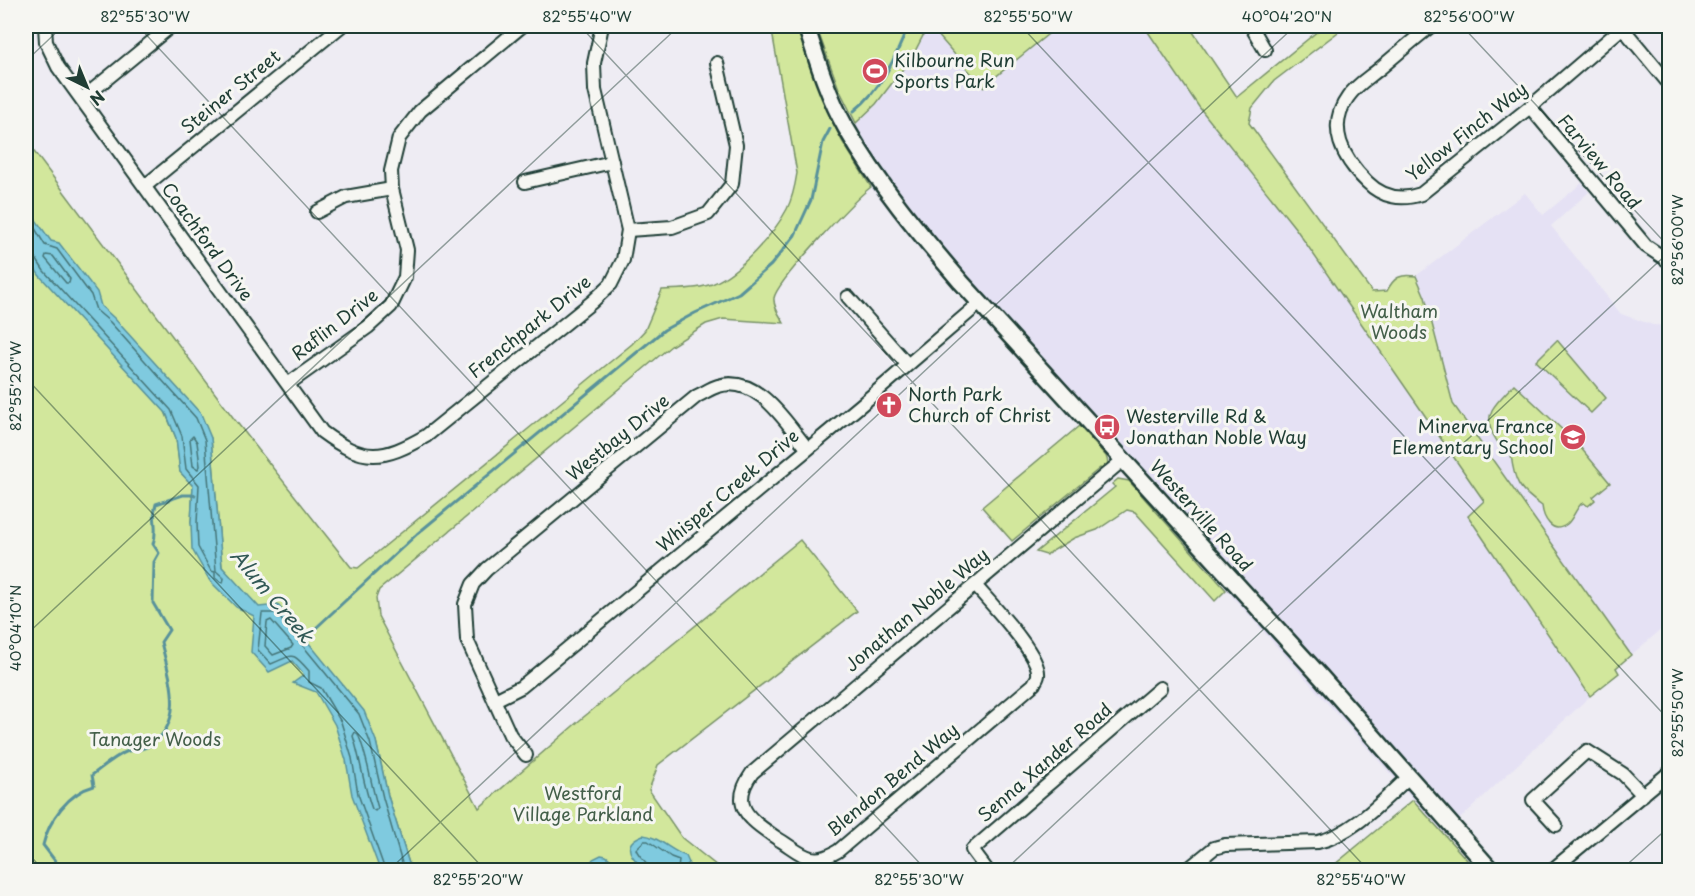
<svg xmlns="http://www.w3.org/2000/svg" width="1695" height="896" font-family="'Playpen Sans',sans-serif">
	<rect width="100%" height="100%" fill="#eeecf3"/>
	<filter id="ink" filterUnits="userSpaceOnUse"><feTurbulence type="fractalNoise" baseFrequency=".0167" numOctaves="2"/><feDisplacementMap in="SourceGraphic" scale="12" xChannelSelector="R" yChannelSelector="G"/><feConvolveMatrix kernelMatrix="1 2 1 2 8 2 1 2 1" color-interpolation-filters="sRGB"/></filter>
	<g filter="url(#ink)">
		<g fill="#e5e1f4">
			<path d="M928 26H930L983 87 1058 26H1144L1199 107 1296 229 1484 501 1468 516 1590 696 1444 834 1129 481 926 257 871 187 842 141 856 123 876 104 912 57Z"/>
			<path d="M1582 183 1589 192 1551 226 1621 314 1653 325 1669 326V623L1631 655 1453 404 1425 297 1416 276 1525 193 1543 215Z"/>
		</g>
		<g fill="#d2e79c" stroke="#789268" stroke-width="1.5">
			<path d="M771 26H797L828 112 842 141 871 187C855 199 777 281 774 298 773 307 780 316 784 323L723 319 706 324 671 346 379 590 376 598 378 616 479 808 580 720 800 540 857 611 658 765 649 790 682 838 722 870H411L388 796 376 741 222 567 211 438 166 414 176 438 180 472 193 486 191 523 239 592 352 732 396 870H26V141L235 420 351 567 358 568 632 344 645 330 662 290C678 289 696 290 712 284 739 273 774 234 787 209 793 197 795 186 797 173Z"/>
			<path d="M816 26H928L912 57 876 104 856 123 839 89Z"/>
			<path d="M930 26H1058L983 87Z"/>
			<path d="M1144 26H1189L1237 97 1324 26H1346L1274 81 1252 108 1249 123 1372 292 1387 291C1394 277 1400 274 1416 276L1425 297 1453 404 1631 655 1616 668 1619 673 1590 696 1468 516 1484 501 1296 229 1199 107Z"/>
			<path d="M1557 340 1606 398 1591 413 1536 361Z"/>
			<path d="M1514 384 1569 436 1572 433 1577 438 1575 441 1610 483 1593 497 1595 500 1588 506 1584 503 1581 504C1575 510 1573 519 1567 524 1552 536 1543 517 1542 506 1519 490 1514 482 1511 454 1497 445 1484 427 1492 410 1497 401 1507 392 1514 384Z"/>
			<path d="M1079 426 1106 456C1109 463 1108 467 1103 472L1100 468 1012 541 982 507Z"/>
			<path d="M1118 479 1129 481 1226 590 1215 601 1135 512 1127 510 1097 530 1074 538 1046 555 1036 552 1115 487 1112 484Z"/>
			<path d="M1413 800 1476 870H1328Z"/>
		</g>
		<g fill="#7fcadf" stroke="#59929b" stroke-width="1.5">
			<path d="M26 189 36 220 51 241 59 243 97 292 101 306 114 318 201 414 211 438 222 567 259 607 278 605 364 711 376 741 388 796 411 870H380L352 795 346 760 335 725 316 692 293 683 304 675 292 661 269 672 251 652 254 616 236 607 210 581 192 549 191 523 193 486 180 472 176 438 166 413 39 275 26 255Z"/>
			<path d="M643 835C658 836 671 851 686 856L689 863 681 870H646C632 859 619 844 643 835Z"/>
			<path d="M601 855 606 856 610 859 603 870H586L593 859Z"/>
		</g>
		<g fill="none" stroke-linecap="round" stroke-linejoin="round">
			<g stroke="#457578" stroke-width="1.5">
				<path d="M26 208 31 222 45 245 57 249 91 295 96 310 110 322 196 418 205 440 216 571 224 578 223 583 220 582 215 578V572L211 571 198 547 197 523 199 485 186 469 182 436 171 410 44 271 33 254 26 252"/>
				<path d="M46 255 53 256 70 279 69 283H66L45 258Z"/>
				<path d="M193 436 197 442 200 466 198 469 193 466 190 439Z"/>
				<path d="M271 620 293 645 291 648 273 655 265 646 267 622Z"/>
				<path d="M355 732 358 734C368 757 370 782 378 808L375 811 372 809C363 785 361 760 353 736Z"/>
				<path d="M385 870 358 794 352 758 341 722 321 688 309 682V671C291 650 294 655 271 664L258 650 262 613H276L359 714 370 742 383 798 404 870"/>
				<path d="M649 870C649 862 639 858 636 849L644 841H648L671 857 679 860 678 870"/>
			</g>
			<g stroke="#59929b" stroke-width="3">
				<path d="M854 111C881 90 896 57 908 26"/>
				<path d="M303 640 417 534 664 330 695 313 739 293 771 265 795 235 811 200 823 142 830 129"/>
				<path d="M62 870 43 845C49 820 68 793 94 786L92 775C103 767 115 756 128 751 135 749 144 750 150 745 187 722 169 676 161 642L169 630 153 603 154 562 159 553 153 544C159 527 151 519 156 504L183 495H195"/>
			</g>
			<defs>
				<g id="minor">
					<path d="M45 26 46 42 58 67 322 432C364 463 382 461 426 436L592 302 611 284 623 260 628 230 595 90 594 63 602 26"/>
					<path d="M1251 26 1265 50"/>
					<path d="M1431 26C1413 40 1396 55 1378 70 1368 78 1355 86 1348 97 1326 127 1343 159 1367 182 1382 197 1401 201 1421 194L1530 107 1622 28"/>
					<path d="M1621 26 1670 85"/>
					<path d="M82 99 171 26"/>
					<path d="M1530 107 1646 246 1670 262"/>
					<path d="M525 182 612 162"/>
					<path d="M145 186 341 26"/>
					<path d="M317 212 346 197 392 189"/>
					<path d="M628 230 672 227 708 214 732 184 736 145 717 63"/>
					<path d="M848 297 907 364"/>
					<path d="M288 384 368 327 391 306 405 277 407 250 392 189 391 171 399 138 420 111 522 26"/>
					<path d="M975 585C989 602 1041 655 1038 675 1038 678 1035 681 1034 684L838 851C829 856 821 860 811 858 799 855 789 845 778 839 751 820 728 807 752 773L1123 460"/>
					<path d="M495 700 521 687 538 673 861 405 980 303"/>
					<path d="M526 755 510 735 467 640 465 604 473 584 487 569 697 396C704 393 711 388 718 386 758 374 786 423 807 448"/>
					<path d="M1556 825 1533 800 1587 751 1623 774 1643 795"/>
					<path d="M987 870 972 850 1160 688"/>
					<path d="M1187 870 1214 848 1225 845 1318 842C1353 834 1382 801 1409 777"/>
					<path d="M1552 870 1670 772"/>
				</g>
				<path id="major" d="M806 26C817 60 828 96 846 128 878 184 919 233 961 282L1321 677 1491 870"/>
			</defs>
			<use href="#minor" stroke="#1f3d34" stroke-width="16"/>
			<use href="#major" stroke="#1f3d34" stroke-width="20"/>
			<use href="#minor" stroke="#f6f6f2" stroke-width="12"/>
			<use href="#major" stroke="#f6f6f2" stroke-width="15"/>
		</g>
	</g>
	<path fill="none" stroke="#1f3d34" stroke-width="1.5" stroke-opacity="0.45" d="M138 26 926 870M580 26 1368 870M1021 26 1670 721M1462 26 1670 248M26 61 63 26M26 378 485 870M26 635 679 26M26 851 43 870M389 870 1295 26M1005 870 1670 251M1621 870 1670 826"/>
	<defs>
		<symbol id="stadium-disc" viewBox="-11 -11 22 22"><circle r="9.5" fill="#d1495b" stroke="#f6f6f2"/><path d="M0-5a6.5 5 0 1 0 0 10a6.5 5 0 1 0 0-10ZM-3.5-1.8h7v3.6h-7Z" fill="#fff"/></symbol>
		<symbol id="church-disc" viewBox="-11 -11 22 22"><circle r="9.5" fill="#d1495b" stroke="#f6f6f2"/><path d="M-1.2-6h2.4v3.5h3.3v2.4h-3.3V6h-2.4V-.1h-3.3v-2.4h3.3Z" fill="#fff"/></symbol>
		<symbol id="bus-disc" viewBox="-11 -11 22 22"><circle r="9.5" fill="#d1495b" stroke="#f6f6f2"/><path d="M-5-6H5V4H4V6H2V4H-2V6H-4V4H-5ZM-3.5-4V0h7V-4ZM-3.5 1.2v1.5H-2V1.2ZM2 1.2v1.5H3.5V1.2Z" fill="#fff"/></symbol>
		<symbol id="school-disc" viewBox="-11 -11 22 22"><circle r="9.5" fill="#d1495b" stroke="#f6f6f2"/><path d="M0-5L7-2L0 1L-7-2ZM-4 1L0 2.5L4 1V4Q0 6-4 4Z" fill="#fff"/></symbol>
	</defs>
	<g fill-rule="evenodd">
		<use href="#stadium-disc" x="860" y="56" width="30" height="30"/>
		<use href="#church-disc" x="874" y="390" width="30" height="30"/>
		<use href="#bus-disc" x="1092" y="412" width="30" height="30"/>
		<use href="#school-disc" x="1558" y="422" width="30" height="30"/>
	</g>
	<g text-anchor="middle" stroke-width="6" stroke-linejoin="round" paint-order="stroke">
		<g font-size="18" fill="#1f3d34" stroke="#f6f6f2" text-anchor="start">
			<text x="894" y="67">Kilbourne Run<tspan x="894" dy="21">Sports Park</tspan></text>
			<text x="908" y="401">North Park<tspan x="908" dy="21">Church of Christ</tspan></text>
			<text x="1126" y="423">Westerville Rd &amp;<tspan x="1126" dy="21">Jonathan Noble Way</tspan></text>
			<text x="1554" y="433" text-anchor="end">Minerva France<tspan x="1554" dy="21">Elementary School</tspan></text>
		</g>
		<g font-size="18" fill="#1f3d34" stroke="#f6f6f2">
			<text transform="translate(231 92) rotate(-39)" y="6">Steiner Street</text>
			<text transform="translate(1467 132) rotate(-38)" y="6">Yellow Finch Way</text>
			<text transform="translate(1599 162) rotate(50)" y="6">Farview Road</text>
			<text transform="translate(207 242) rotate(54)" y="6">Coachford Drive</text>
			<text transform="translate(335 325) rotate(-38)" y="6">Raflin Drive</text>
			<text transform="translate(530 327) rotate(-39)" y="6">Frenchpark Drive</text>
			<text transform="translate(618 438) rotate(-39)" y="6">Westbay Drive</text>
			<text transform="translate(728 491) rotate(-40)" y="6">Whisper Creek Drive</text>
			<text transform="translate(1201 516) rotate(48)" y="6">Westerville Road</text>
			<text transform="translate(917 610) rotate(-40)" y="6">Jonathan Noble Way</text>
			<text transform="translate(1045 763) rotate(-41)" y="6">Senna Xander Road</text>
			<text transform="translate(893 780) rotate(-40)" y="6">Blendon Bend Way</text>
		</g>
		<g font-size="18" fill="#435f49" stroke="#f6f6f2">
			<text x="1399" y="318">Waltham<tspan x="1399" dy="21">Woods</tspan></text>
			<text x="155" y="746">Tanager Woods</text>
			<text x="583" y="800">Westford<tspan x="583" dy="21">Village Parkland</tspan></text>
		</g>
		<g font-size="20" font-style="italic" fill="#325956" stroke="#f6f6f2">
			<text transform="translate(272 596) rotate(50)" y="7">Alum Creek</text>
		</g>
	</g>
	<rect width="1695" height="896" fill="none" stroke="#f6f6f2" stroke-width="66"/>
	<g transform="translate(87 87) rotate(137)" stroke="#f6f6f2" stroke-width="4.5" paint-order="stroke">
	<path d="M0-4.5L10 22L0 15L-10 22Z" fill="#1f3d34"/>
	<text y="-9" font-size="16" font-weight="bold" text-anchor="middle" fill="#1f3d34">N</text>
	</g>
	<rect x="33" y="33" width="1629" height="830" fill="none" stroke="#1f3d34" stroke-width="2"/>
	<g font-size="15" text-anchor="middle" fill="#1f3d34">
		<text x="145" y="22">82°55'30"W</text>
		<text x="587" y="22">82°55'40"W</text>
		<text x="1028" y="22">82°55'50"W</text>
		<text x="1287" y="22">40°04'20"N</text>
		<text x="1469" y="22">82°56'00"W</text>
		<text transform="translate(1678 240) rotate(-90)" y="5">82°56'00"W</text>
		<text transform="translate(16 386) rotate(-90)" y="5">82°55'20"W</text>
		<text transform="translate(16 628) rotate(-90)" y="5">40°04'10"N</text>
		<text transform="translate(1678 713) rotate(-90)" y="5">82°55'50"W</text>
		<text x="478" y="885">82°55'20"W</text>
		<text x="919" y="885">82°55'30"W</text>
		<text x="1361" y="885">82°55'40"W</text>
	</g>
</svg>
